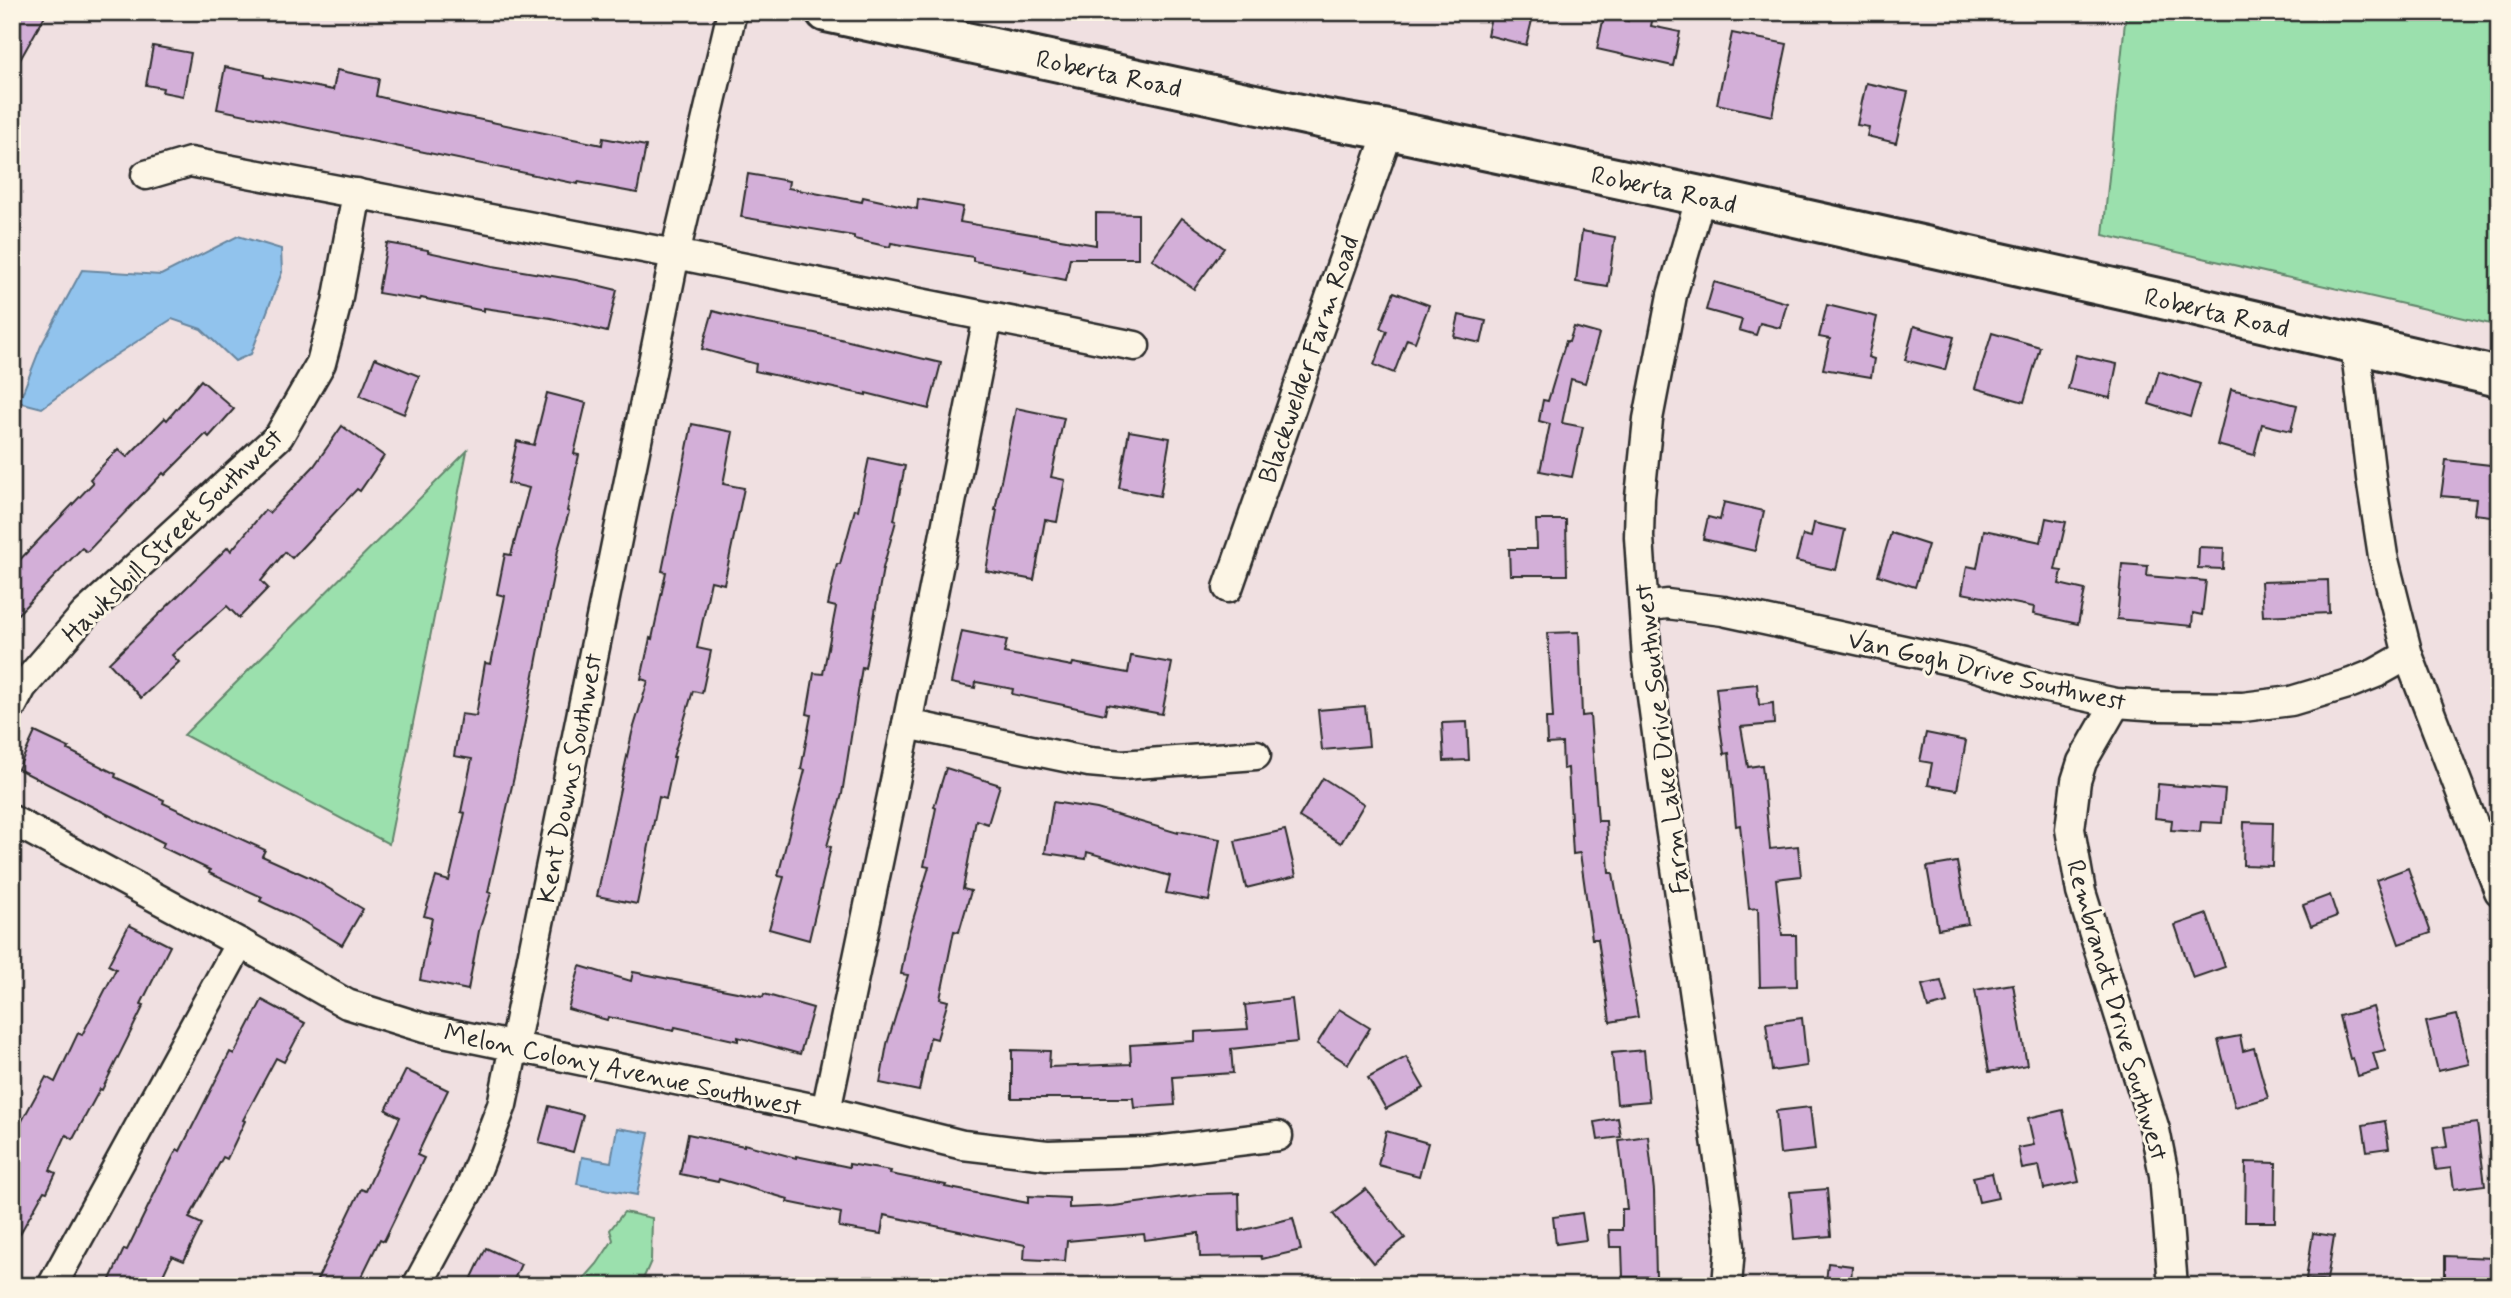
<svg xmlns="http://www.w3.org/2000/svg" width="2511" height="1298" font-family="Mynerve,sans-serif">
	<rect width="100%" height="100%" fill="#f0e0e1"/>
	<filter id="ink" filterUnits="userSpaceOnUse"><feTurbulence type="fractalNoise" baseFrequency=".0143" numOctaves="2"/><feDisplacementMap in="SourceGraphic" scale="14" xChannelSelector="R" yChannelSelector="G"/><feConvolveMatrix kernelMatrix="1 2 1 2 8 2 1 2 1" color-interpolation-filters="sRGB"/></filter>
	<g filter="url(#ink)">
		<g fill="#9be0ad" stroke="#63866c" stroke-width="2">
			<path d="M2126 12H2499V326L2103 235Z"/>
			<path d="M467 451 389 844 184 735Z"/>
			<path d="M624 1212 652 1218 651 1261 640 1286H584L581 1282 597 1264 613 1240 610 1230Z"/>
		</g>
		<g fill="#91c3ed" stroke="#68869f" stroke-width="2">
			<path d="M238 236 281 249 282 272 251 354 235 361 201 329 172 319 97 367 42 408 19 402 41 346 82 270 161 275Z"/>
			<path d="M617 1128 649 1133 637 1195 577 1184 582 1157 611 1162Z"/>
		</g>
		<g fill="#d3afd8" stroke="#2b2b2b" stroke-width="2">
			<path d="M12 12H47L12 74Z"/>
			<path d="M1492 12H1534L1526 45 1487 35Z"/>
			<path d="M1630 12 1653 17 1651 26 1680 32 1673 66 1597 49 1604 16 1628 21Z"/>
			<path d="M1732 33 1787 44 1772 116 1717 104Z"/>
			<path d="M153 46 191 53 183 96 162 92 163 88 146 85Z"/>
			<path d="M225 67 264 75V77L333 90 337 70 379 79 376 96 429 109 602 145 603 138 646 146 637 193 578 182V184L217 109Z"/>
			<path d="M1866 83 1908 92 1896 143 1867 136 1869 127 1857 125Z"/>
			<path d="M748 174 789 181 788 188 862 202 863 197 917 209 918 199 963 207 960 222 1096 245V213L1138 214V258H1070L1066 280 1025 272 1026 270 973 261V257L891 243 890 247 854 239V236L741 217Z"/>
			<path d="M1182 218 1224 248 1194 289 1152 259Z"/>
			<path d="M1582 231 1615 237 1608 287 1576 282Z"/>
			<path d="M387 243 428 250V252L493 266 576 280 617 290 607 332 551 318 484 308V311L421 298 420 300 378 293Z"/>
			<path d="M1714 282 1787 303 1780 328 1760 323 1756 335 1739 330 1742 320 1706 310Z"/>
			<path d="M1394 292 1429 305 1415 342 1407 339 1394 373 1374 365 1387 331 1380 328Z"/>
			<path d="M1827 305 1877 317 1868 357 1874 359 1871 377 1823 369 1830 339 1819 337Z"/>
			<path d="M713 311 747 320 815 333 941 363 929 409 866 393V395L755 371 756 364 702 349Z"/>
			<path d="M1459 315 1486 321 1481 343 1454 337Z"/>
			<path d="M1914 326 1954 337 1945 370 1905 360Z"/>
			<path d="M1574 327 1599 334 1585 383 1571 379 1562 423 1583 427 1572 477 1540 471 1550 424 1539 421 1543 400 1548 401 1566 341 1569 342Z"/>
			<path d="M1992 333 2040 347 2024 402 1975 388Z"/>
			<path d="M2076 355 2117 364 2110 398 2068 389Z"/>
			<path d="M375 358 419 376 404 414 360 396Z"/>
			<path d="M2159 371 2200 384 2190 417 2149 404Z"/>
			<path d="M201 380 234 409 209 437 206 434 165 475 163 473 87 552 82 548 12 620V568L93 483 90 479 118 449 127 457 165 418 167 420Z"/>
			<path d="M2231 389 2297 405 2291 431 2262 424 2254 455 2217 445Z"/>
			<path d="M547 393 586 403 574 454 579 455 567 511 569 512 558 550 516 768 488 892 491 893 479 931 468 990 420 980 432 918 424 916 436 877 449 881 465 813 461 812 472 759 454 756 461 714 476 716 485 663 491 664 505 596 497 594 505 554 511 555 529 488 508 483 517 441 534 445Z"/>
			<path d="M1016 408 1064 418 1051 477 1065 480 1057 522 1045 520 1034 580 986 571 997 510H995Z"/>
			<path d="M692 424 733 432 723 484 744 488 724 584 711 581 697 648 711 651 702 693 693 691 673 757H675L666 799 659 797 637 904 597 896 632 733 648 681 641 679 650 638 652 639 666 572 662 571Z"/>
			<path d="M342 426 384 456 360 491 357 489 292 558 285 552 261 581 268 588 239 618 227 606 172 655 179 662 141 698 109 663 228 547 231 551 265 510 269 513 314 466Z"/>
			<path d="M1129 431 1170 438 1160 496 1119 488Z"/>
			<path d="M869 458 905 466 894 520 896 521 883 568 865 668 862 667 842 794 827 846 831 847 809 940 769 929 784 877 778 876 805 770 801 769 811 715 807 714 814 673 823 674 836 607 828 605 837 564H840L855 509 858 510Z"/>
			<path d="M2446 460 2499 466V517L2474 514 2476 499 2441 496Z"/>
			<path d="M1724 502 1764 511 1755 551 1703 539 1708 517 1720 520Z"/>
			<path d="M2046 518 2066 522 2055 570 2062 571 2059 584 2085 590 2078 624 2033 614 2034 607 1962 593 1967 566 1977 568 1984 530 2041 542Z"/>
			<path d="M1536 520H1566L1567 575H1510L1509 549H1537Z"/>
			<path d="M1814 523 1845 530 1836 570 1796 561 1803 535 1811 537Z"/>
			<path d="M1891 533 1928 545 1915 587 1878 575Z"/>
			<path d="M2199 547 2224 548 2223 569 2198 568Z"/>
			<path d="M2122 564 2148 566 2147 576 2206 581 2202 615 2193 613 2192 626 2117 619Z"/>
			<path d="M2328 580 2329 613 2263 616 2261 582Z"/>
			<path d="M962 631 1007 640 1004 653 1072 666 1073 663 1128 673 1131 656 1172 663 1162 714 1107 704 1105 714 1012 694 1013 689 976 682 975 688 951 683Z"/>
			<path d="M1579 632 1582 716 1590 715 1598 821H1606L1609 873H1613L1638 1017 1610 1022 1598 939H1592L1580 853 1573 854 1568 768 1563 769 1562 743 1547 744 1546 718H1553L1548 633Z"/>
			<path d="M1757 684 1759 705 1773 703 1774 724 1741 727 1748 767 1762 765 1770 849 1798 846 1801 876 1776 879 1782 935H1796L1797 986 1760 987 1758 908 1749 909 1740 825 1736 826 1729 753 1724 754 1720 726 1716 688Z"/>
			<path d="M1365 706 1369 746 1322 750 1318 710Z"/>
			<path d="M1467 722 1469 760 1444 761 1442 723Z"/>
			<path d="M35 732 69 748 68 750 116 774 115 777 164 800 163 803 265 850 262 856 311 878 363 909 342 945 302 921 260 901 262 897 209 873 210 870 162 847 164 843 18 769Z"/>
			<path d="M1926 733 1966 741 1957 790 1928 785 1932 763 1920 761Z"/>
			<path d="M946 768 1000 785 988 824 976 820 963 889 971 891 959 932 954 931 940 999 948 1001 937 1039 930 1037 919 1091 880 1083 887 1044 908 975 901 974 908 936 929 867 924 866 936 808 934 807Z"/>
			<path d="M1323 778 1364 804 1341 843 1299 817Z"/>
			<path d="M2158 784 2225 790 2222 823 2201 822 2200 832 2171 830 2172 820 2155 818Z"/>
			<path d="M1053 802 1097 809 1178 833V831L1220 839 1209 901 1166 893 1170 876 1087 852 1086 859 1045 853Z"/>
			<path d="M2244 822 2273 823 2272 866 2243 865Z"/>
			<path d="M1285 830 1296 876 1246 888 1235 841Z"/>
			<path d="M1957 862 1968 924 1938 929 1927 867Z"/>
			<path d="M2408 868 2431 933 2399 944 2376 880Z"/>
			<path d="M2330 895 2337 916 2311 926 2303 905Z"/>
			<path d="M2207 914 2225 967 2193 978 2175 925Z"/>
			<path d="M129 925 170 946 141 1004 144 1005 102 1090 100 1089 73 1139 66 1135 50 1170 56 1173 47 1192 44 1191 12 1248V1139L46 1077 55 1082 78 1033 82 1035 116 969 108 965Z"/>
			<path d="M580 966 631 981 633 972 763 997 764 994 813 1008 800 1054 738 1037V1041L675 1027 674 1031 608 1017 607 1020 568 1009Z"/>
			<path d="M1941 981 1947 1003 1928 1008 1922 985Z"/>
			<path d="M2013 984 2027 1065 1989 1072 1975 990Z"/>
			<path d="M1292 999 1297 1042 1231 1049 1233 1073 1173 1077 1175 1105 1134 1108 1133 1098H1012V1050L1050 1051 1049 1067 1131 1064 1130 1045 1195 1041V1032L1248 1029 1245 1005Z"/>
			<path d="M262 1000 305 1023 284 1062 276 1058 243 1120 245 1121 227 1159 223 1157 189 1218 202 1224 184 1261 172 1256 158 1286H107L124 1249 127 1250 162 1178 177 1149 180 1151 230 1052 234 1054Z"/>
			<path d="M2373 1007 2385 1050 2373 1053 2378 1070 2358 1076 2353 1058 2350 1059 2339 1016Z"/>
			<path d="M1339 1009 1370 1028 1348 1064 1317 1044Z"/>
			<path d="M2457 1015 2469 1064 2438 1071 2426 1022Z"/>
			<path d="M1802 1018 1807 1066 1772 1071 1766 1023Z"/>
			<path d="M2240 1036 2243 1051 2254 1048 2268 1098 2235 1107 2218 1040Z"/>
			<path d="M1644 1050 1649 1101 1617 1104 1612 1053Z"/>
			<path d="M1406 1057 1424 1088 1386 1109 1368 1078Z"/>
			<path d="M406 1070 448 1090 417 1155 424 1158 384 1241 380 1239 357 1286H314L361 1189 366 1191 400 1117 386 1110Z"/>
			<path d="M549 1106 583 1115 573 1152 539 1143Z"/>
			<path d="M1810 1107 1815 1150 1780 1154 1776 1111Z"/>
			<path d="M2063 1110 2079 1182 2044 1189 2039 1166 2022 1169 2018 1148 2034 1145 2028 1118Z"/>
			<path d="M1618 1118 1621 1137 1598 1140 1595 1122Z"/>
			<path d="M2385 1121 2389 1148 2367 1151 2363 1125Z"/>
			<path d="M2477 1123 2485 1185 2454 1189 2451 1168 2436 1170 2433 1149 2447 1147 2444 1127Z"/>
			<path d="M1386 1131 1428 1143 1419 1176 1378 1165Z"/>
			<path d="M688 1134 744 1146V1144L796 1158V1156L849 1167V1164L891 1171 890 1174 946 1185 945 1187 1028 1203V1196L1069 1198V1208L1114 1206 1206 1194 1239 1193 1240 1231 1293 1218 1301 1250 1262 1259 1261 1256 1200 1257 1199 1233 1145 1240 1144 1234 1067 1241 1065 1261 1024 1259 1025 1245 884 1215 881 1234 839 1227 841 1213 787 1202 788 1199 719 1179 718 1182 680 1174Z"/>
			<path d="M1648 1136 1654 1191 1656 1277H1623L1622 1247H1610L1609 1230H1622V1209H1627L1619 1140Z"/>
			<path d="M2246 1162 2276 1163 2275 1222H2245Z"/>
			<path d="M1992 1173 1998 1198 1979 1202 1973 1177Z"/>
			<path d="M1366 1189 1405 1238 1373 1263 1333 1214Z"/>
			<path d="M1827 1189 1831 1236 1794 1239 1790 1192Z"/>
			<path d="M1582 1213 1586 1240 1556 1244 1553 1217Z"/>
			<path d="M2313 1233 2334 1236 2327 1280 2306 1279Z"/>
			<path d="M486 1248 521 1264 511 1286H468Z"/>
			<path d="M2445 1256 2493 1258 2492 1286H2445Z"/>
			<path d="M1828 1263 1852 1266 1851 1284 1826 1282Z"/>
		</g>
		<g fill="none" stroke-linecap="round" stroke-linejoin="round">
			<defs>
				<g id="street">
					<path d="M146 175 190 162 675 254 732 12"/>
					<path d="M1701 196 1672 295 1648 419 1640 497 1639 537 1647 659 1665 793 1726 1207 1730 1248 1727 1286"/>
					<path d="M2355 344 2371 478 2383 556 2408 655 2499 891"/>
					<path d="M1228 588 1389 130"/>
					<path d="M1644 607 1667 604 1723 611 1963 663 2047 688 2116 703 2159 706 2243 707 2291 701 2351 683 2376 673 2408 655"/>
					<path d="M2116 703 2082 762 2076 781 2070 829 2081 892 2155 1130 2164 1175 2173 1286"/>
					<path d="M12 706 22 687 85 614 279 436 321 363 337 302 357 193"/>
					<path d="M907 724 1089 762 1122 765 1256 755"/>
					<path d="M12 820 240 943 347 1004 424 1028 826 1111 963 1145 1047 1155 1148 1152 1278 1136"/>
					<path d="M826 1111 907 724 988 317"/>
					<path d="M52 1286 240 943"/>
					<path d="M417 1286 470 1188 502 1105 675 254 1135 346"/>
				</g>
				<path id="secondary" d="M826 12 1324 119 1389 130 1701 196 2158 298 2499 377"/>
			</defs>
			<use href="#street" stroke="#2b2b2b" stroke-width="33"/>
			<use href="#secondary" stroke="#2b2b2b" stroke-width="44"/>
			<use href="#street" stroke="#fcf5e5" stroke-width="28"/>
			<use href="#secondary" stroke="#fcf5e5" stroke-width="38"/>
		</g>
	</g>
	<g text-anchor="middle" stroke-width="6" stroke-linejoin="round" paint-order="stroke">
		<g font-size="26" fill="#2b2b2b" stroke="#fcf5e5">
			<text transform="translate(1109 73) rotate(12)" y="9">Roberta Road</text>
			<text transform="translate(1664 189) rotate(12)" y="9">Roberta Road</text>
			<text transform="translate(2217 312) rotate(13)" y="9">Roberta Road</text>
			<text transform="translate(1308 359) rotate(-71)" y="9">Blackwelder Farm Road</text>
			<text transform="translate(172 535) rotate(-44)" y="9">Hawksbill Street Southwest</text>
			<text transform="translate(1987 670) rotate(13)" y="9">Van Gogh Drive Southwest</text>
			<text transform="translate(1661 739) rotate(-97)" y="9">Farm Lake Drive Southwest</text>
			<text transform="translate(569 778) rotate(-79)" y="9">Kent Downs Southwest</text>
			<text transform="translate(2118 1010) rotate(74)" y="9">Rembrandt Drive Southwest</text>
			<text transform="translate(623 1069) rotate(12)" y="9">Melon Colony Avenue Southwest</text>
		</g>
	</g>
	<rect width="2511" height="1298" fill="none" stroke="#fcf5e5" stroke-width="42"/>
	<rect x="21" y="21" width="2469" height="1256" fill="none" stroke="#2b2b2b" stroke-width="2.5" filter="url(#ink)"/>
</svg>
